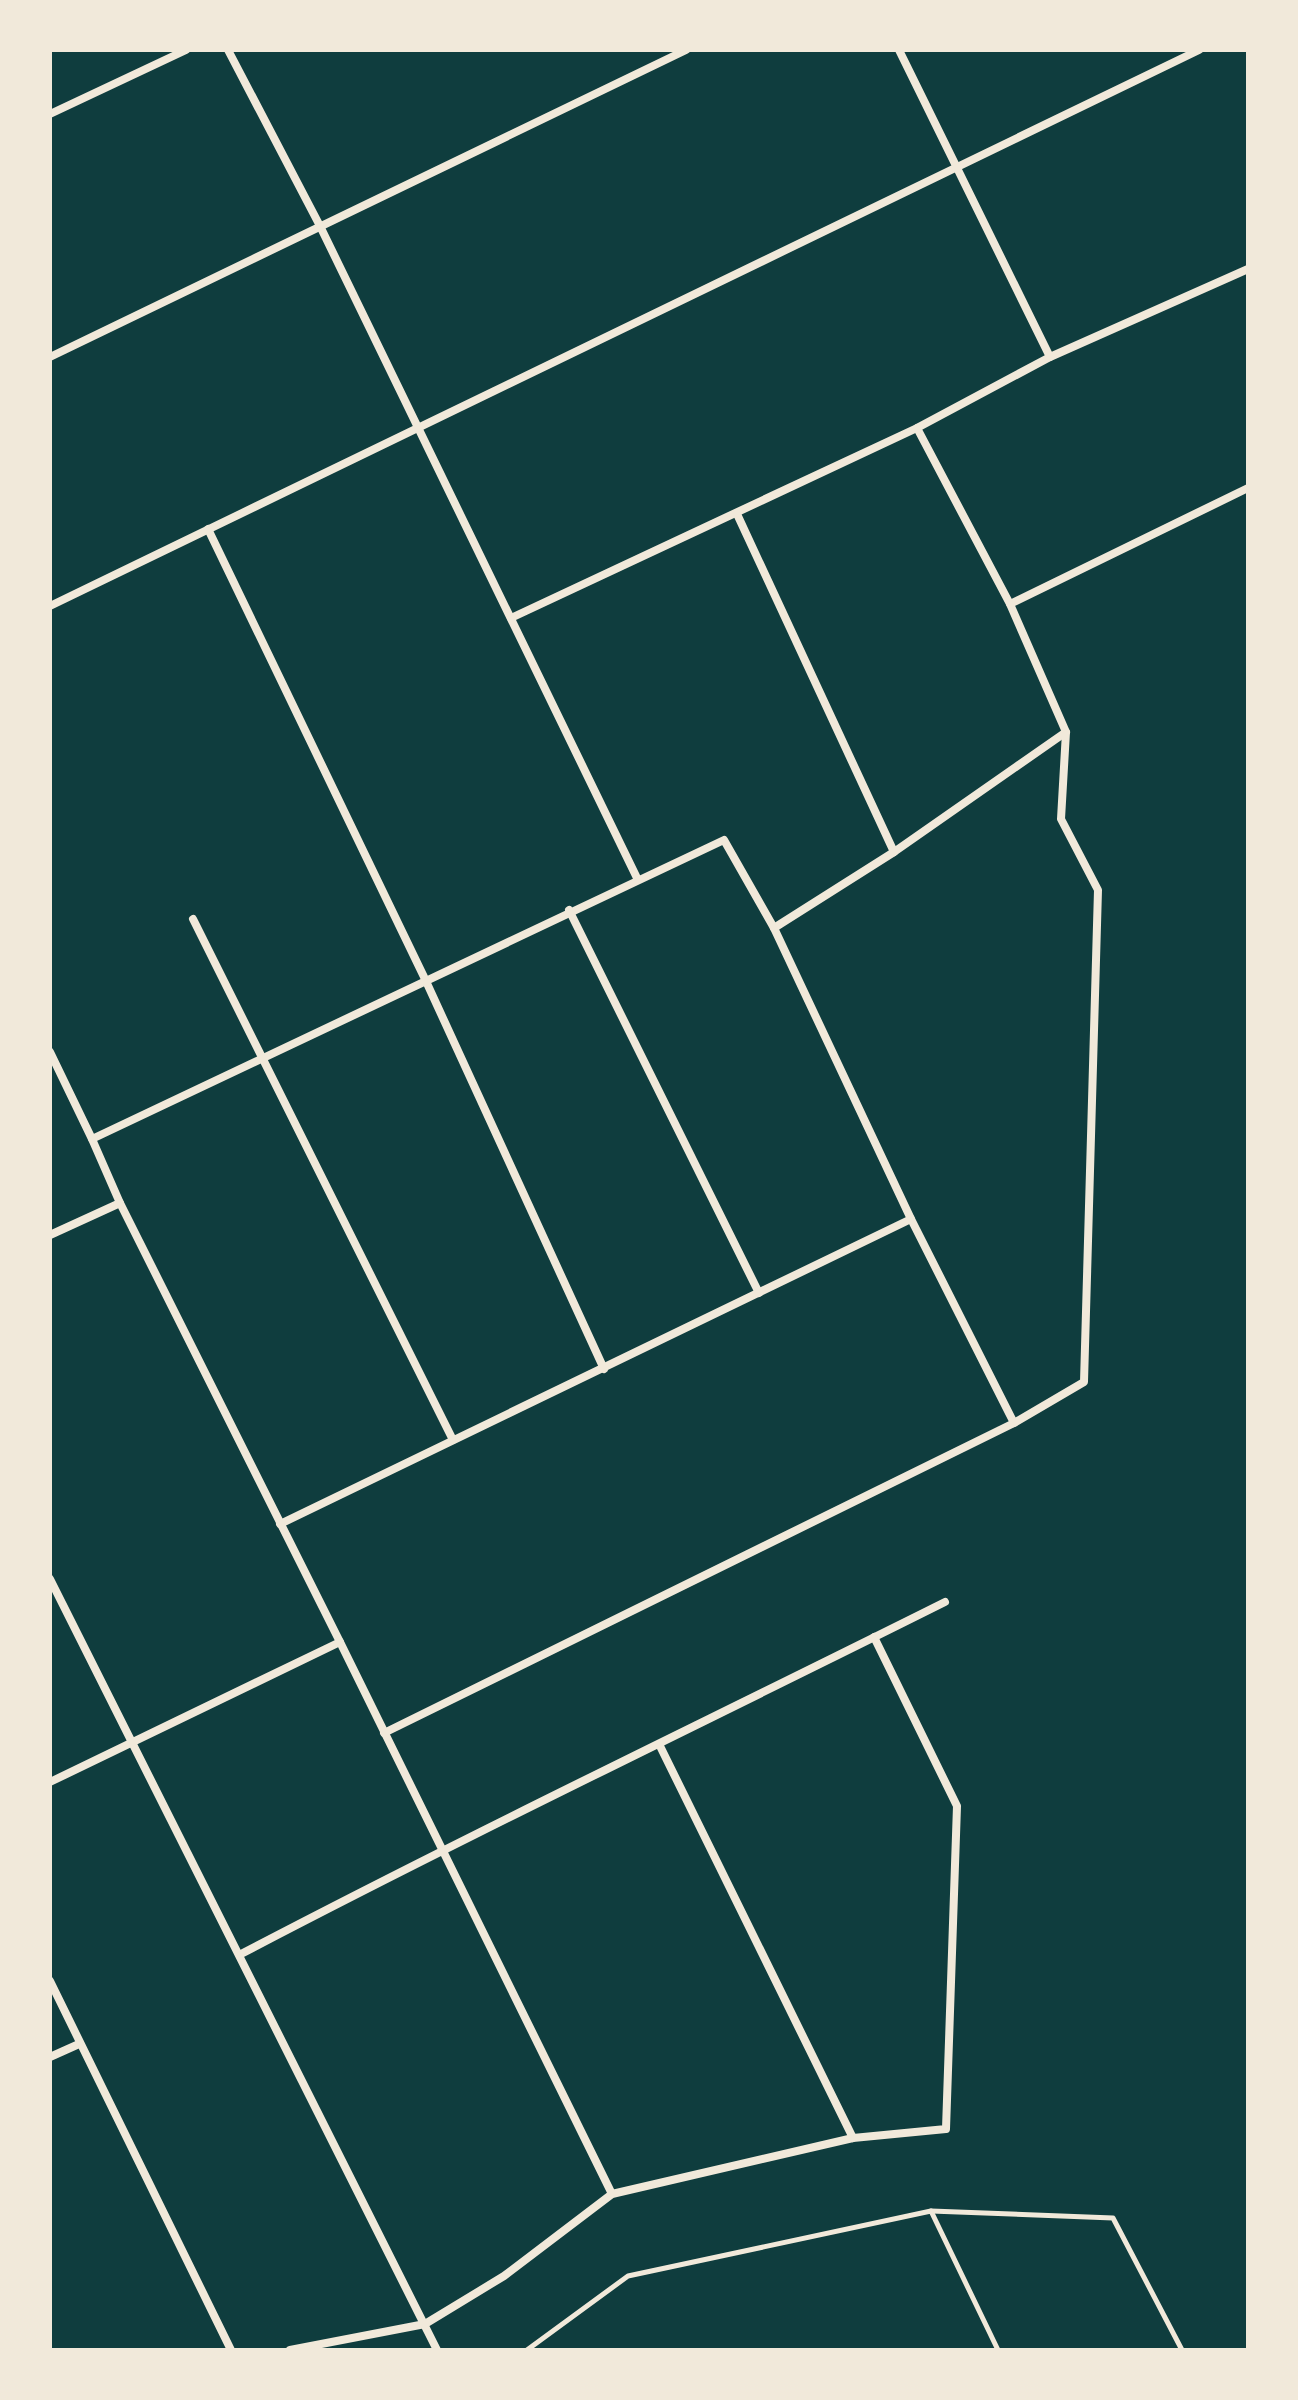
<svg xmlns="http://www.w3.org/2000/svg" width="1298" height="2400" font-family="'Alegreya Sans',sans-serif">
	<rect width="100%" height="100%" fill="#0f3d3e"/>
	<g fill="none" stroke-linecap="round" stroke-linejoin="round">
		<g stroke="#f1e9da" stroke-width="5">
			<path d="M931 2211 1113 2218 1182 2350"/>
			<path d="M527 2350 628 2276 931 2211 998 2350"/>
		</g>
		<g stroke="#f1e9da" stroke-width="8">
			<path d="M228 50 320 226 637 878"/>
			<path d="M899 50 1050 357 1248 269"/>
			<path d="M50 114 186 50"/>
			<path d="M50 357 686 50"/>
			<path d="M917 428 1010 604"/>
			<path d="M737 514 894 852"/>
			<path d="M208 529 425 979 604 1369"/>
			<path d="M50 606 1199 50"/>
			<path d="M511 618 917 428 1050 357"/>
			<path d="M569 910 759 1293"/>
			<path d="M193 919 453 1440"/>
			<path d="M774 928 894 852 1066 732"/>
			<path d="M50 1052 92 1139"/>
			<path d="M120 1203 340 1642"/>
			<path d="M50 1235 120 1203 92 1139 724 840 774 928 911 1219 1014 1423"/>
			<path d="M280 1524 911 1219"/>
			<path d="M50 1579 437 2350"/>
			<path d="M384 1733 1014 1423 1084 1382 1098 890 1061 819 1066 732 1010 604 1248 488"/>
			<path d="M660 1746 853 2138"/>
			<path d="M50 1782 340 1642 612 2194"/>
			<path d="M241 1954C474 1832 711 1719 945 1602"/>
			<path d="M50 1981 231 2350"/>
			<path d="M50 2057 79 2044"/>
			<path d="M290 2350 425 2324 504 2276 612 2194 853 2138 946 2129 957 1806 874 1637"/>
		</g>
	</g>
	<rect width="1298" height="2400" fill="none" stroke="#f1e9da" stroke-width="104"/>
</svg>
